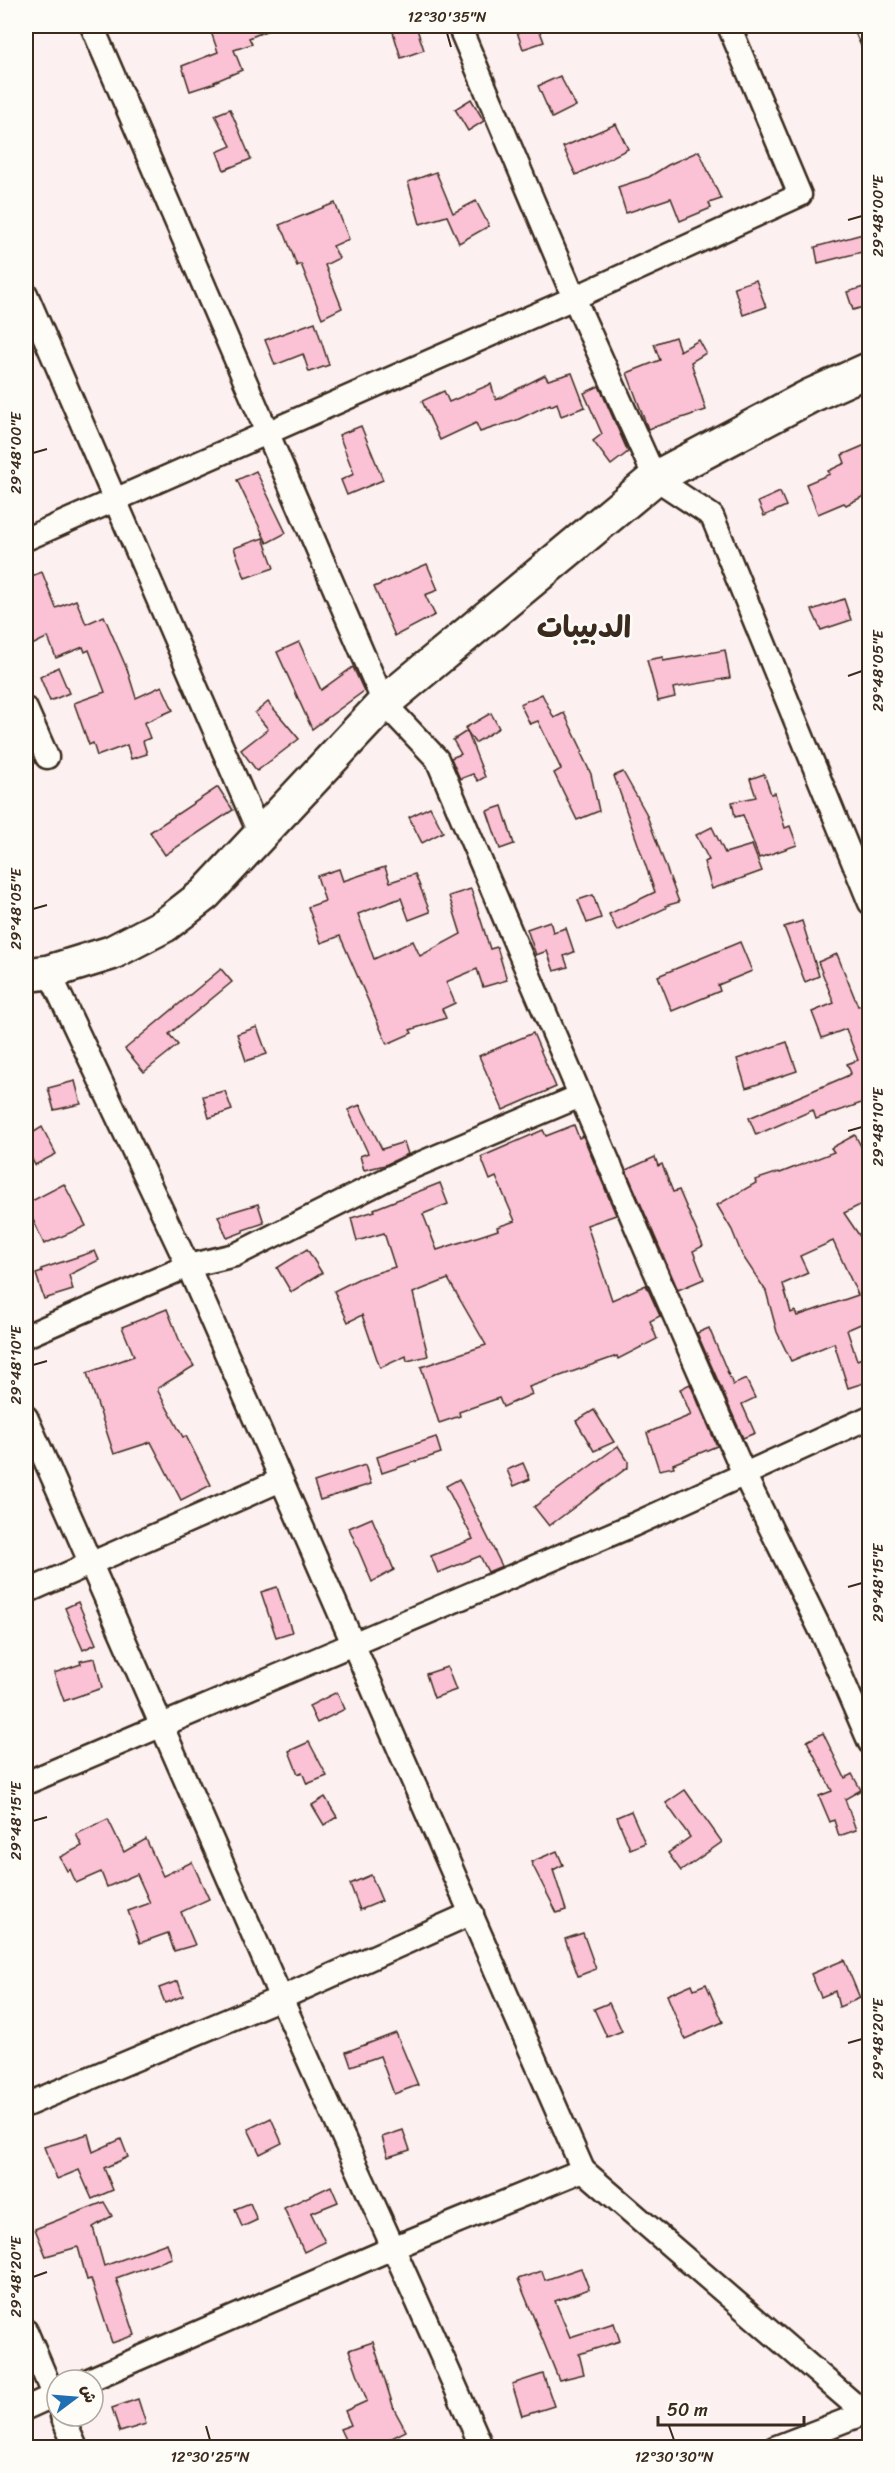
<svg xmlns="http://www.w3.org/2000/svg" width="895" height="2473" font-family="Sriracha,'Playpen Sans Arabic',sans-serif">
	<rect width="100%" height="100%" fill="#fdf0f0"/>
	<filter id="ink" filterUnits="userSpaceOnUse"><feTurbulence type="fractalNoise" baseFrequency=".0167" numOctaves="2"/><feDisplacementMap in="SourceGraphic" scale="12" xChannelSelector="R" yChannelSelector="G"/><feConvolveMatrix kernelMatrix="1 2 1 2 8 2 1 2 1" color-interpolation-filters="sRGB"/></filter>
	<g filter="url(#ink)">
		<g fill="#fbc1d5" stroke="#3b2a1e" stroke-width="1.5" fill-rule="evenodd">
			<path d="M209 26H278L249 38 252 44 234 50 242 70 214 82 215 83 190 91 182 66 218 52Z"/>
			<path d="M416 26 424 50 401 58 393 32Z"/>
			<path d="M515 26H538L544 42 523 49Z"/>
			<path d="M560 76 576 106 552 118 538 86Z"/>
			<path d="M471 99 484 121 468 131 455 109Z"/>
			<path d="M230 109 251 159 224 170 217 152 231 146 215 115Z"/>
			<path d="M616 124 628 149 576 175 563 147Z"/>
			<path d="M699 151 721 199 709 203 711 208 680 221 671 198 626 213 618 187 649 177 668 165Z"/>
			<path d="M436 172 453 213 476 201 489 226 459 243 447 216 420 224 408 182Z"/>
			<path d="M335 203 349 239 333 246 339 258 325 265 342 308 322 318 301 264 297 266 285 234 279 225Z"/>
			<path d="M870 232V250L818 263 815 247Z"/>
			<path d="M756 280 766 307 743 315 734 287Z"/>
			<path d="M864 287 870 305 853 310 847 292Z"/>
			<path d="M315 322 329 365 309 372 303 354 275 365 265 340Z"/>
			<path d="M675 337 680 351 699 340 706 353 691 362 706 410 648 429 627 373 660 360 654 344Z"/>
			<path d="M572 373 585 407 561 416 557 403 551 406 550 404 517 420 480 432 476 423 440 440 422 401 444 391 449 402 491 384 496 400 545 375 548 380Z"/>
			<path d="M599 386 628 452 611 465 593 441 602 434 584 393Z"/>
			<path d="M361 426 383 480 347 495 341 480 354 474 339 435Z"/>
			<path d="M870 443V493L846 505 844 503 818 514 806 484 830 474 828 471 845 463 842 455Z"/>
			<path d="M256 471 286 533 267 543 237 480Z"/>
			<path d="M780 492 786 506 764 516 758 502Z"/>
			<path d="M263 538 274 568 245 578 234 548Z"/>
			<path d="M427 564 438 590 425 595 435 615 395 636 374 587Z"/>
			<path d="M42 572 56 608 76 600 86 624 104 616 127 669 136 698 162 686 173 710 144 723 150 738 143 741 147 754 131 759 127 745 97 756 93 743 89 745 74 703 105 692 89 650 85 652 83 647 56 658 48 637 32 645 26 633V616L35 613 26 590V578Z"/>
			<path d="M844 599 851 620 821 630 812 610Z"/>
			<path d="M299 642 321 690 353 667 364 691 312 729 277 652Z"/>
			<path d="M725 650 730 678 673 688 675 697 658 701 647 660 663 657V661Z"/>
			<path d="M58 667 69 693 50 701 40 677Z"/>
			<path d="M542 694 554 718 564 713 583 752 581 753 591 774 599 811 577 820 554 773 561 769 538 721 530 724 520 704Z"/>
			<path d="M268 702 299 739 257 771 241 750 268 729 255 713Z"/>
			<path d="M491 713 499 728 475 743 465 728Z"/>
			<path d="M467 731 485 777 478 781 473 774 460 779 451 758 461 754 453 740Z"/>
			<path d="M623 772 646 813 679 902 665 906 666 908 617 931 609 914 655 892 614 776Z"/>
			<path d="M764 774 771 794 775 793 785 828 790 826 797 845 759 858 743 815 735 817 732 802 756 797 750 779Z"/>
			<path d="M218 787 233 810 165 855 150 832Z"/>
			<path d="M502 806 514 844 500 849 487 811Z"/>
			<path d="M430 807 443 832 422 843 409 817Z"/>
			<path d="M712 827 725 853 752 845 762 871 712 889 704 862 709 860 696 835Z"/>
			<path d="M385 867 390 882 415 874 430 912 409 920 401 898 358 914 374 959 413 941 420 956 461 934 449 896 471 889 490 949 497 947 507 980 483 987 477 969 446 982 455 1003 442 1009 446 1018 410 1030 412 1033 387 1044 340 936 321 943 308 907 325 901 317 876 339 869 343 881Z"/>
			<path d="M593 895 601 918 587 923 578 900Z"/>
			<path d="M550 921 553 932 566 928 574 952 564 956 568 967 554 971 547 951 536 955 527 929Z"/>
			<path d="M802 921 819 976 805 982 784 927Z"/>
			<path d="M740 942 752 971 718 985 720 991 672 1011 658 976Z"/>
			<path d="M837 954 858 1006 870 1002V1100L816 1119 813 1110 756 1135 749 1118 847 1076 851 1073 847 1064 858 1060 846 1029 822 1038 812 1012 834 1003 818 962Z"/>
			<path d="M221 969 232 982 169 1034 178 1045 144 1072 125 1049Z"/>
			<path d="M257 1027 267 1054 246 1061 237 1034Z"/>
			<path d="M533 1033 556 1087 503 1110 479 1056Z"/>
			<path d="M787 1042 797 1071 746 1088 737 1059Z"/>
			<path d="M75 1081 81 1104 54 1110 48 1088Z"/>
			<path d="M225 1091 232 1110 209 1118 203 1096Z"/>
			<path d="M360 1105 382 1149 404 1142 408 1154 385 1165 364 1170 360 1156 368 1153 348 1110Z"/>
			<path d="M574 1125 579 1138 583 1136 616 1215 587 1225 612 1300 646 1285 660 1316 650 1321 657 1339 618 1359 617 1356 529 1387 532 1394 503 1407 499 1398 459 1412 460 1416 439 1423 421 1367 486 1345 448 1279 413 1293 428 1356 407 1361 406 1356 380 1368 362 1315 348 1322 334 1291 360 1278 395 1267 384 1233 357 1241 351 1218 375 1211 374 1209 440 1183 448 1204 423 1214 437 1250 498 1230 497 1227 515 1221 496 1177 490 1180 481 1157 543 1130 546 1136Z"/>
			<path d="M42 1127 56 1154 35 1165 26 1148V1137Z"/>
			<path d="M855 1135 870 1163V1200L844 1213 861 1238 870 1256V1320L847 1330 857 1360 870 1355V1381L848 1388 834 1343 791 1361 777 1332 766 1291 742 1255 732 1230 717 1205 756 1183 755 1180 779 1172 780 1173 834 1152 831 1148ZM833 1241 858 1295 797 1316 795 1311 791 1313 783 1284 808 1273 800 1256Z"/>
			<path d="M655 1157 658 1166 662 1164 673 1192 679 1190 703 1246 693 1251 704 1279 678 1290 626 1170Z"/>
			<path d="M64 1184 86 1226 44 1244 26 1204Z"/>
			<path d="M258 1204 264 1223 243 1230V1232L227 1238 218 1216Z"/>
			<path d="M307 1249 322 1273 291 1292 277 1268Z"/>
			<path d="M95 1251 99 1260 69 1275 73 1290 44 1299 36 1274 42 1272 41 1269Z"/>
			<path d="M167 1309 182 1347 194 1366 158 1388V1391L183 1437 186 1436 211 1485 181 1500 151 1442 114 1454 87 1373 134 1356 122 1327Z"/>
			<path d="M709 1328 733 1385 746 1379 755 1398 742 1404 755 1433 743 1438 697 1333Z"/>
			<path d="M690 1384 717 1446 673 1464 674 1467 659 1470 647 1433 691 1415 680 1389Z"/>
			<path d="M594 1410 614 1442 594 1451 576 1421Z"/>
			<path d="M436 1437 441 1453 382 1473 377 1457Z"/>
			<path d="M618 1446 628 1461V1467L549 1526 534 1507Z"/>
			<path d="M523 1463 530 1479 514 1486 507 1470Z"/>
			<path d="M365 1465 371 1484 320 1500 314 1482Z"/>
			<path d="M459 1479 502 1566 488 1572 480 1556 438 1573 431 1556 473 1539 446 1486Z"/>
			<path d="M372 1518 394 1570 372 1582 349 1528Z"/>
			<path d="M277 1587 292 1632 276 1637 261 1592Z"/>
			<path d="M78 1602 96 1644 83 1650 65 1608Z"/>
			<path d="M95 1658 102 1688 64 1701 54 1673 81 1664 80 1661Z"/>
			<path d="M447 1667 456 1690 434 1698 426 1674Z"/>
			<path d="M337 1692 345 1709 317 1723 309 1706Z"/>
			<path d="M823 1733 845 1778 852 1774 861 1790 845 1799 856 1830 839 1836 834 1820 830 1822 819 1796 832 1791 807 1741Z"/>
			<path d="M309 1742 327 1776 307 1784 302 1772 298 1774 289 1751Z"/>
			<path d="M685 1790 722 1842 681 1871 668 1853 690 1837 666 1803Z"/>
			<path d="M325 1797 337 1817 324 1825 312 1805Z"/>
			<path d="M631 1811 645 1843 630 1849 617 1817Z"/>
			<path d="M108 1819 124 1852 146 1839 163 1876 192 1862 209 1899 181 1912 195 1945 174 1951 168 1933 140 1943 128 1911 150 1903 137 1874 107 1887 101 1872 76 1883 70 1869 67 1871 60 1857 82 1846 76 1834Z"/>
			<path d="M557 1851 563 1865 553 1870 566 1910 557 1913 531 1862Z"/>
			<path d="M371 1875 382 1901 360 1910 350 1884Z"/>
			<path d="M583 1933 596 1969 578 1976 565 1939Z"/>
			<path d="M844 1960 860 1998 839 2007 835 1991 821 1997 811 1974Z"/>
			<path d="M178 1981 183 1996 165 2003 159 1988Z"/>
			<path d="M692 1984 694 1989 706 1984 723 2022 685 2039 667 1995Z"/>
			<path d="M609 2003 622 2031 607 2037 594 2009Z"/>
			<path d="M396 2033 418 2085 394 2094 380 2056 351 2066 346 2052Z"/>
			<path d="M271 2118 282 2143 260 2154 248 2129Z"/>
			<path d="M403 2130 410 2150 388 2157 382 2137Z"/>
			<path d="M88 2134 93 2152 121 2139 128 2157 104 2168 113 2190 92 2199 79 2170 57 2179 44 2147Z"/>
			<path d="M331 2186 338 2202 311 2213 325 2242 304 2252 284 2208Z"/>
			<path d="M104 2202 112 2216 93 2227 104 2266 167 2243 172 2258 116 2278 135 2335 112 2343 91 2279 87 2280 78 2247 46 2256 35 2229Z"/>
			<path d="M250 2203 257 2220 242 2227 235 2209Z"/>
			<path d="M581 2268 589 2289 555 2301 570 2337 614 2323 620 2341 579 2354 584 2374 559 2380 518 2279 542 2271 545 2280Z"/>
			<path d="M373 2342 394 2409 406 2431 372 2448H349L340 2429 351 2425 345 2411 367 2401 349 2350Z"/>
			<path d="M543 2374 554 2406 522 2416 512 2384Z"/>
			<path d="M138 2399 146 2424 120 2432 112 2408Z"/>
		</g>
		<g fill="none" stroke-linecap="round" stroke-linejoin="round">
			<defs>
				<g id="street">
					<path d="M92 26 384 703 437 759 649 1257 745 1476 825 1639 870 1743"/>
					<path d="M459 26 574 298 655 478 712 516 870 903"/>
					<path d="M26 294 260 835"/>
					<path d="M26 539 574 298 800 195 729 26"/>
					<path d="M26 709 47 757"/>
					<path d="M580 1096 405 1170 235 1255 188 1266 583 2170"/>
					<path d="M26 1336 188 1266 49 972"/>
					<path d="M26 1417C112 1610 195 1804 281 1998 347 2148 417 2297 482 2448"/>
					<path d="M26 1592 281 1480"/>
					<path d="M26 1783 633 1525 870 1417"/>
					<path d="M26 2105 281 1998 472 1913"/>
					<path d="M26 2331 57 2404"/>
					<path d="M89 2380 395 2247 583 2170 870 2418"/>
					<path d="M26 2408 57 2394"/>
					<path d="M62 2416 76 2448"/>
					<path d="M774 2448 870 2411"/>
				</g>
				<path id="primary" d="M26 975 49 972 111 953 165 925 205 894 384 703 655 478 810 396 870 369"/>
			</defs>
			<use href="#street" stroke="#3b2a1e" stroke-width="27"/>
			<use href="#primary" stroke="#3b2a1e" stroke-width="38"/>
			<use href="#street" stroke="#fdfcf7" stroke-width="22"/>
			<use href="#primary" stroke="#fdfcf7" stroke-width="33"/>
			<defs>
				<path id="rail" d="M855 26 870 59"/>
			</defs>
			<use href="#rail" stroke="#3b2a1e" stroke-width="7"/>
			<use href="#rail" stroke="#fdfcf7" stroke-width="4.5" stroke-dasharray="14" stroke-linecap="butt"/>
		</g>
	</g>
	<path fill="none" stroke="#3b2a1e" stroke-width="2" d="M447 33 451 47M848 220 862 216M33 453 47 449M848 676 862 671M33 909 47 905M848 1131 862 1127M33 1365 47 1361M848 1587 862 1583M33 1821 47 1817M848 2043 862 2039M33 2277 47 2272M206 2426 210 2440M669 2426 674 2440"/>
	<g text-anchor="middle" stroke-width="5" stroke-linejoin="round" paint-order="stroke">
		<g font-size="30" font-weight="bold" fill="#3b2a1e" stroke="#fdfcf7">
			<text x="584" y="637">الدبيبات</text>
		</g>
	</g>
	<rect width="895" height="2473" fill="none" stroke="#fdfcf7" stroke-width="66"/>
	<g transform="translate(75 2398) rotate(74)"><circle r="28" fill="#fdfcf7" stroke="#afa8a0" stroke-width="1.5"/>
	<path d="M0-4.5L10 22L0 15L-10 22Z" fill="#1f6fb2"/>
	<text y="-9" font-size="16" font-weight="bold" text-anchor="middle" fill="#3b2a1e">ش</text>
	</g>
	<path d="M658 2416v9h146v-9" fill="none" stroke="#3b2a1e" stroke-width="3"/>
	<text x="667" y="2416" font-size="18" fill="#3b2a1e" stroke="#fdfcf7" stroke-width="4.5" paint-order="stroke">50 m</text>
	<rect x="33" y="33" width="829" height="2407" fill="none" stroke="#3b2a1e" stroke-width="2"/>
	<g font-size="15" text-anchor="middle" fill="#3b2a1e">
		<text x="447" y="22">12°30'35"N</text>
		<text transform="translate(878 216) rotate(-90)" y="5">29°48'00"E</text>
		<text transform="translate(16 453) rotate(-90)" y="5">29°48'00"E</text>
		<text transform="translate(878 671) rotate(-90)" y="5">29°48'05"E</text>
		<text transform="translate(16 909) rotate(-90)" y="5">29°48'05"E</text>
		<text transform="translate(878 1127) rotate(-90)" y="5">29°48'10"E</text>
		<text transform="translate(16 1365) rotate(-90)" y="5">29°48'10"E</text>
		<text transform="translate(878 1583) rotate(-90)" y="5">29°48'15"E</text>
		<text transform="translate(16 1821) rotate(-90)" y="5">29°48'15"E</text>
		<text transform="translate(878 2039) rotate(-90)" y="5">29°48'20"E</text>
		<text transform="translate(16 2277) rotate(-90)" y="5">29°48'20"E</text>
		<text x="210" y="2462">12°30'25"N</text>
		<text x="674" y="2462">12°30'30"N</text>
	</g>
</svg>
